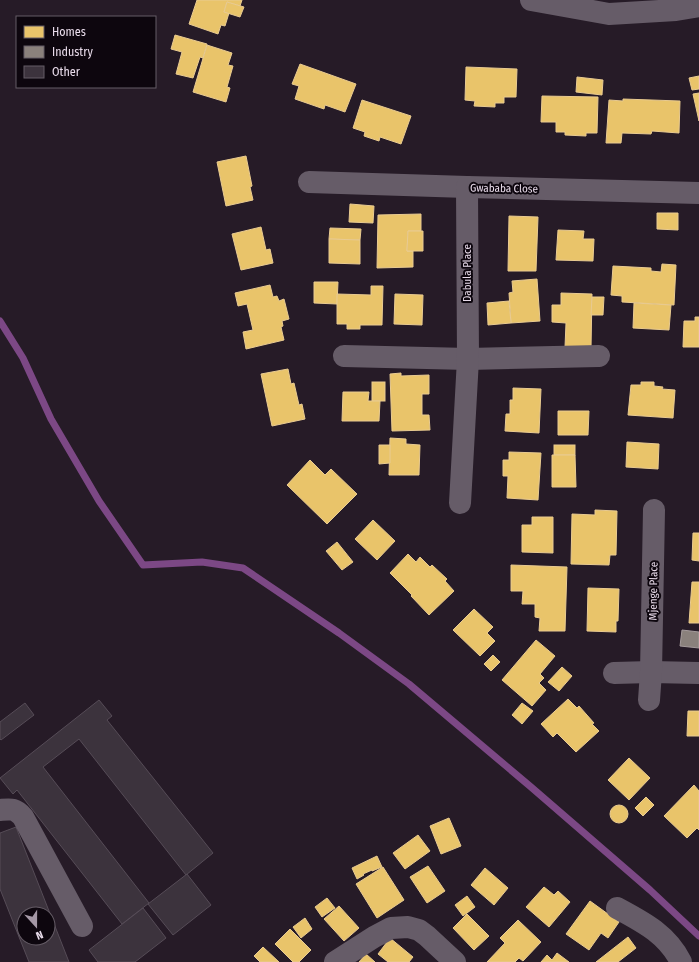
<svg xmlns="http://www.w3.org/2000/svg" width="699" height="962" font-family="'Fira Sans Condensed',sans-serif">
	<rect width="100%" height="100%" fill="#261b27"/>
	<g fill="#e9c46a" stroke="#e9cb91">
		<path d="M197 0H242L240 6 227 2 224 12 229 13 225 26 221 25 218 34 189 24Z"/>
		<path d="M227 2 244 7 240 17 224 12Z"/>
		<path d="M175 35 207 44 203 58 200 57 193 78 176 74 182 52 171 49Z"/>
		<path d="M207 45 232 53 228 65 233 66 227 87 230 88 226 102 193 92Z"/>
		<path d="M300 64 356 84 345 112 325 105 324 109 295 99 299 86 292 84Z"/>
		<path d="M466 67 517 69 516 97H504V103H495V107L474 106 475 101 465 100Z"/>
		<path d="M699 76V89L692 90 689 78Z"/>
		<path d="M577 77 603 80 602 95 576 92Z"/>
		<path d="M699 93V121L693 94Z"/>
		<path d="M542 96 598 97 597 133H586V136L565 135V132H556V122H541Z"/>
		<path d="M623 99 680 101 679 133 652 131 651 134 622 133 621 143H606L609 100 623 101Z"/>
		<path d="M362 100 411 116 401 144 380 137 379 141 364 136 365 132 353 128Z"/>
		<path d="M246 156 252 186 250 187 253 200 226 206 217 162Z"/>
		<path d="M350 204 374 206 373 223 349 222Z"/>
		<path d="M657 213H678V230L657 229Z"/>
		<path d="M421 214V231H408L407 251H413V267L377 268 378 215Z"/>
		<path d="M509 216 538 217 536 271H508Z"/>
		<path d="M261 227 266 250 270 249 273 263 241 270 232 234Z"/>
		<path d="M330 228 361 229 360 240 329 239Z"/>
		<path d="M558 230 584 231 583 239H594L593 261 556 260Z"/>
		<path d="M408 231H423V251H407Z"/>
		<path d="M329 239 360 240V264L329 263Z"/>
		<path d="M662 264 676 265 674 305 622 302V296L611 295 613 266 651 268V271L661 272Z"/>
		<path d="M537 279 540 321 511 323 509 293 513 292 512 281Z"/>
		<path d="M314 282H338L337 304 314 303Z"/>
		<path d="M270 285 273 297 277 296 279 301 284 299 289 319 282 321 283 326 281 327 284 340 246 349 243 332 253 330 247 304 238 306 235 293Z"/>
		<path d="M371 286H383L382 325H360V329H347V324H337V294L371 295Z"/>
		<path d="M561 293 592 294 591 348 565 347 566 323 552 322V305H561Z"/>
		<path d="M395 294 423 295 422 325 394 324Z"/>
		<path d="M592 297H604L603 315H591Z"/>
		<path d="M509 301 511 323 488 325 487 303Z"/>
		<path d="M634 303 671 305 669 330 633 328Z"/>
		<path d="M695 317H699V347H683L684 321H695Z"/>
		<path d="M288 369 291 384 294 383 299 405 302 404 305 419 272 426 261 374Z"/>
		<path d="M401 373V376L429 375V394H422V415H429L430 430 392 431 390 374Z"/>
		<rect x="372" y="382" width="13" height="19"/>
		<path d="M641 382H654V386L663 387 662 389 675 390 673 418 628 415 631 385H641Z"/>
		<path d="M513 388 541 389 539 433 505 431 506 414H510V400H513Z"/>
		<path d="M343 392H369L368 401H380L379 421H342Z"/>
		<path d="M558 411H589L588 435H558Z"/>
		<path d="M390 438 406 439V444L420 445 419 475H389Z"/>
		<path d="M627 442 659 444 658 469 626 467Z"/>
		<path d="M379 445H390V463L379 464Z"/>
		<rect x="554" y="445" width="21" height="10"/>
		<path d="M509 452 541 453 538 500 507 498 508 476H503V460H509Z"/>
		<path d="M552 455H575L576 487H552Z"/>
		<path d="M310 460 325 475 331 469 357 494 327 524 287 485Z"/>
		<path d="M595 510 617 511 616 555H610L609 565 571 564 572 514 595 515Z"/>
		<path d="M532 517H553V553L522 552V525H532Z"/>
		<path d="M373 520 395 541 377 560 355 539Z"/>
		<path d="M693 533H699V561L692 560Z"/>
		<path d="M337 542 353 562 342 570 326 551Z"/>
		<path d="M408 554 416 562 420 557 430 567 432 565 447 579 445 581 454 591 429 615 411 596 412 595 390 573Z"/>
		<path d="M511 565 567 567 565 631H539L540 618 535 617V604H522L523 591H511Z"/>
		<path d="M692 582H699V623H689Z"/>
		<path d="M588 588 619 589 618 621H616V632L587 631Z"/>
		<path d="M474 609 493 627 487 633 495 641 480 656 453 630Z"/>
		<path d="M536 640 555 656 540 674 544 678 539 683 546 690 532 706 502 680Z"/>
		<path d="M493 655 500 662 491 671 484 664Z"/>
		<path d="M562 667 572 676 559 691 548 682Z"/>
		<path d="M568 699 577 708 579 706 594 723 592 724 599 731 576 752 557 733 553 737 541 724Z"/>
		<path d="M522 703 533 711 522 724 512 715Z"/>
		<path d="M688 711H699V736H687Z"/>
		<path d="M629 758 650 778 629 800 608 780Z"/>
		<path d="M694 785 699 791V830L697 828 687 838 664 816Z"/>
		<path d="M646 797 654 805 643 816 635 808Z"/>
		<circle cx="619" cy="814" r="9"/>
		<path d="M449 818 461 846 441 854 430 826Z"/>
		<path d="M418 835 430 851 405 869 393 853Z"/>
		<path d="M377 856 382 867 372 871V870L363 874 364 875 357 879 352 868Z"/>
		<path d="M428 866 445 891 427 903 410 877Z"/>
		<path d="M383 867 404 900 377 918 356 884Z"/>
		<path d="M485 868 508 888 494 905 471 885Z"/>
		<path d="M544 887 554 895 558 891 570 902 549 927 526 907Z"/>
		<path d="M467 896 475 907 463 916 455 905Z"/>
		<path d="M327 898 335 908 322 917 315 907Z"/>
		<path d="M590 901 619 922 608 938 601 933 589 950 566 934Z"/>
		<path d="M339 906 359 928 344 941 324 919Z"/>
		<path d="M467 914 489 936 474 950 453 928Z"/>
		<path d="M305 918 312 929 301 938 293 927Z"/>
		<path d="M518 920 541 942 523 961 519 958 515 962H487L505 943 500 938Z"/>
		<path d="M290 929 311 950 299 962H293L275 944Z"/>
		<path d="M628 937 636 948 618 962H596Z"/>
		<path d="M390 938 413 957 409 962H388L378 954Z"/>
		<path d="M263 947 279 962H260L254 956Z"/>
		<path d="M557 953 569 962H541L547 955 552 960Z"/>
		<path d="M366 954 375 962H359Z"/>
	</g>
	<path fill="#8a817c" stroke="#a69c9d" d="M682 630 699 632V648L680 646Z"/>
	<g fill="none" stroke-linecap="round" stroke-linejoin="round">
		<path stroke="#7c4885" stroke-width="7" d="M0 321 23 358 51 419 99 501 143 565 202 562 243 568 339 633 409 684 531 787 650 890 699 936"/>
	</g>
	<g fill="#3c333d" stroke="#564c57" fill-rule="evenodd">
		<path d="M99 700 112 716 107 720 213 853 186 875 79 739 43 767 149 903 122 924 17 790 13 794 0 778Z"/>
		<path d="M25 703 34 715 1 740 0 739V722Z"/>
		<path d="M16 827 69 962H29L0 889V833ZM24 914H48V938H24Z"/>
		<path d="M187 874 211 905 173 935 148 904Z"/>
		<path d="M143 908 166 938 135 962H98L89 950Z"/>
	</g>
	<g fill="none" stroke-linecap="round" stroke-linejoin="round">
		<g stroke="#665c68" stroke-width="22">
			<path d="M531 0 609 14 676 10 699 6"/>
			<path d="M309 182 467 187 699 193"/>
			<path d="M344 356 468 359 599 356"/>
			<path d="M460 503 468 359 467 187"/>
			<path d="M614 673 651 672 699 673"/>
			<path d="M649 700 651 672 654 510"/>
			<path d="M0 810C11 809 15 808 23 817L82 926"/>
			<path d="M617 908C643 922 667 934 681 962"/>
			<path d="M335 962 374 937 391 928 408 927 419 930 427 936 455 962"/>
		</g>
	</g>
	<g text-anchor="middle" stroke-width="4" stroke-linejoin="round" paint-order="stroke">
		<g font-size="11" fill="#e9dceb" stroke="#0d060e">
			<text transform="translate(504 188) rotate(1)" y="4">Gwababa Close</text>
			<text transform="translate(467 273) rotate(-90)" y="4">Dabula Place</text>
			<text transform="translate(653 591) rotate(-89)" y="4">Mjenge Place</text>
		</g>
	</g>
	<rect x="16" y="16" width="140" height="72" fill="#0d060e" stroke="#655c66"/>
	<rect x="24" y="26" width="20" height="12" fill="#e9c46a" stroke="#655c66"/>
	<text x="52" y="36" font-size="12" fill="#e9dceb">Homes</text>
	<rect x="24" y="46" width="20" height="12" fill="#8a817c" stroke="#655c66"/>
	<text x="52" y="56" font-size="12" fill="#e9dceb">Industry</text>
	<rect x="24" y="66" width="20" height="12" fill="#3c333d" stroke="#655c66"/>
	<text x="52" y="76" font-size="12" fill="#e9dceb">Other</text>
	<g transform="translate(36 926) rotate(159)"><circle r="19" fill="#0d060e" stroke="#655c66"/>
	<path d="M0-3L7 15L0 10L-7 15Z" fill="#a598a6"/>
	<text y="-6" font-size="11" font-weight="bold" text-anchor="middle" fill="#e9dceb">N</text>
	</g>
</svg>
